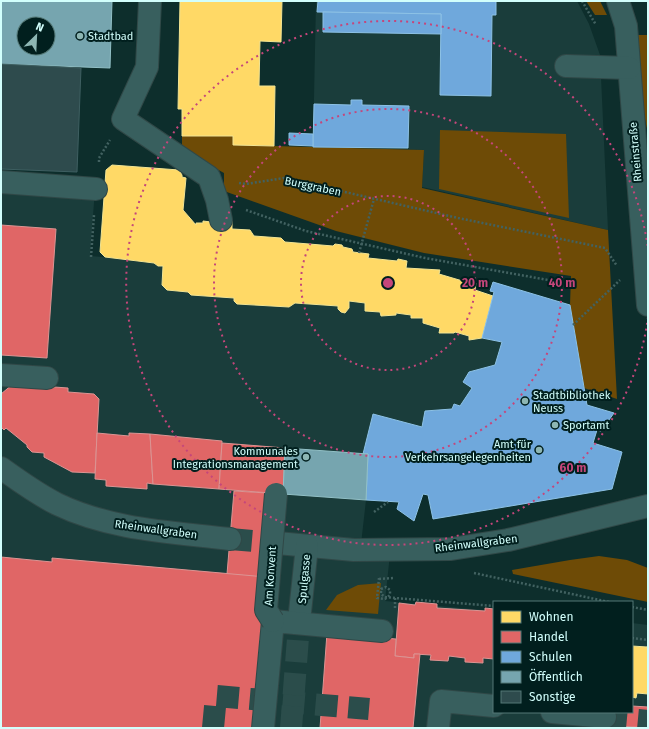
<svg xmlns="http://www.w3.org/2000/svg" width="649" height="729" font-family="'Fira Sans',sans-serif">
	<rect width="100%" height="100%" fill="#0d2e2c"/>
	<g fill="#1a3d3b">
		<path d="M316 1H577L589 24 600 55 608 230 422 187 424 150 313 147Z"/>
		<path d="M1 183 95 189 90 256 128 259 131 261 154 263 158 266H163L162 284 188 292 191 295 234 298V301L238 304 289 307 295 303 338 306V309L341 312 345 313 349 308V301L365 303V311L380 312 381 316 395 315 396 313 411 315 412 318H423V323L440 328V333H454L455 332 469 336V340L482 338 502 342 495 365 469 372 463 382 472 388 460 406 454 404 452 409 425 411 422 427 373 414 363 453 366 500 360 553 390 554 385 601 494 611V712H632V623L648 625V728H1Z"/>
	</g>
	<g fill="#6e4b06">
		<path d="M586 1H600L607 15H595Z"/>
		<path d="M637 35H648V157L647 129 642 104Z"/>
		<path d="M440 130 566 134 569 218 439 189Z"/>
		<path d="M182 136H233V145L424 150 422 188 608 230 617 399 584 388 570 305 571 276 424 253 336 231 224 191V173L182 150Z"/>
		<path d="M599 556 627 560 648 568V602L513 574 512 570 570 560Z"/>
		<path d="M381 583 378 614 326 610 337 595 358 585Z"/>
	</g>
	<g fill="#ffd966" stroke="#f2e493">
		<path d="M180 1H282L281 42 260 41 259 86H275L274 146 233 145V136H182V109H178Z"/>
		<path d="M112 165 179 170 182 175V177L186 178 183 210 196 225V223H203V221L211 222 212 219 232 221V229L250 230 254 236 281 238 285 242 333 246 335 244 342 245 343 247 352 249 353 252 369 254 368 258 397 261 398 259 407 261 406 268 440 270 439 274 466 282 467 279 476 283 475 290 493 296 482 338 469 340V336L455 332 454 333H439L440 328 423 323V318H411V315L396 313V315L381 316 380 312 365 311V303L349 301V308L345 313 341 312 338 309V306L295 303 289 307 237 304 234 301V298L191 295 188 292 167 290 162 285 163 266H158L154 263 105 257 100 252 106 170Z"/>
		<path d="M648 645V694L637 693 636 698 632 697V646L647 647Z"/>
	</g>
	<g fill="#e06666" stroke="#dc9493">
		<path d="M1 225 56 229 47 358 1 355Z"/>
		<path d="M13 384 68 388V392L94 394 99 399 95 473 72 472 44 457V453L32 452 27 447V445L6 428 4 430 1 427V394Z"/>
		<path d="M97 433 129 436V433L150 434 153 484 147 483V489L106 486V480L95 479Z"/>
		<path d="M150 434 222 441 219 489 153 484Z"/>
		<path d="M222 443 285 448 283 494 219 489Z"/>
		<path d="M234 491 267 493 260 577 227 574Z"/>
		<path d="M1 557 52 562V558L266 577 252 728H1Z"/>
		<path d="M416 602 437 604V608L485 611V608L494 609V659L483 658V663L465 662V658L449 656 448 661 430 660 431 655 414 654V658L395 656 399 603 415 605Z"/>
		<path d="M327 633 396 639 395 656 414 658V654H420L413 728H320Z"/>
		<path d="M632 706 648 707V728L605 725 606 712H632Z"/>
	</g>
	<g fill="#6fa8dc" stroke="#8dc2e6">
		<path d="M318 1H496V15H492L491 96 440 95 441 14 317 12Z"/>
		<path d="M323 12 441 14V34L323 32Z"/>
		<path d="M351 100H362V105L409 106 408 148 313 147 314 104 351 105Z"/>
		<path d="M289 133 313 134V146L289 145Z"/>
		<path d="M493 282 570 305 587 405 614 413 601 431 597 430 593 443 622 452 612 489 433 519 428 495 423 494 414 521 397 509 399 502 366 500 368 454H363L373 414 422 427 425 411 452 409 454 404 460 406 472 388 463 382 469 372 495 365 502 342 482 338 494 292 490 291Z"/>
	</g>
	<g fill="#76a5af" stroke="#92c0c6" fill-rule="evenodd">
		<path d="M1 1H112L110 68 1 64ZM24 24H48V48H24Z"/>
		<path d="M285 448 368 454 366 500 283 494Z"/>
	</g>
	<path fill="#2e4b4d" stroke="#3e5f61" d="M1 64 81 68 77 172 1 169Z"/>
	<g fill="none" stroke-linecap="round" stroke-linejoin="round">
		<g stroke="#2b4d4b" stroke-width="22" stroke-dasharray="22 11" stroke-linecap="butt">
			<path d="M230 539 277 543"/>
			<path d="M605 717 648 721"/>
			<path d="M213 728 216 696 369 709"/>
			<path d="M291 728 300 612"/>
		</g>
		<defs>
			<g id="minor">
				<path d="M150 1 147 67 123 119 209 177 217 200 221 220"/>
				<path d="M618 1 626 26 648 305"/>
				<path d="M566 66 629 68"/>
				<path d="M1 182 96 189"/>
				<path d="M1 375 47 378"/>
				<path d="M1 468C19 481 37 494 57 504 111 530 172 532 230 539"/>
				<path d="M277 543 354 550 451 549 508 540 648 506"/>
				<path d="M300 612 307 546"/>
				<path d="M552 712 605 717"/>
				<path d="M263 728 273 621 382 631"/>
				<path d="M438 728 441 701 494 706"/>
			</g>
		</defs>
		<use href="#minor" stroke="#304847" stroke-width="24"/>
		<g stroke="#426261" stroke-width="2.5" stroke-dasharray="2 2" stroke-linecap="butt">
			<path d="M582 1 596 25"/>
			<path d="M99 162V158L110 140"/>
			<path d="M239 183 246 184 284 178 458 218 605 248 617 266"/>
			<path d="M246 210 306 231 425 258 565 283"/>
			<path d="M91 257 94 215"/>
			<path d="M573 325 620 280"/>
			<path d="M374 512 388 502"/>
			<path d="M474 573 609 602"/>
			<path d="M379 578 377 598 385 599 390 595V590L386 587 381 589V594L385 597"/>
			<path d="M379 579 393 578"/>
			<path d="M632 607 648 610"/>
			<path d="M395 608V598L494 606"/>
			<path d="M632 638 648 640"/>
		</g>
		<use href="#minor" stroke="#385f5e" stroke-width="22"/>
		<defs>
			<path id="minor-bridge" d="M273 621 266 610 276 494"/>
		</defs>
		<use href="#minor-bridge" stroke="#304847" stroke-width="24" stroke-linecap="butt"/>
		<g stroke="#426261" stroke-width="2.5" stroke-dasharray="2 2" stroke-linecap="butt">
			<path d="M359 253 374 199"/>
			<path d="M385 597 395 598"/>
		</g>
		<use href="#minor-bridge" stroke="#385f5e" stroke-width="22"/>
	</g>
	<g fill="none" stroke="#c5467b" stroke-width="2" stroke-dasharray="2 4">
		<circle cx="388" cy="283" r="87"/>
		<circle cx="388" cy="283" r="174"/>
		<path d="M648 317A262 262 0 1 1 648 249"/>
	</g>
	<g fill="#8db6b3" stroke="#011f1e" stroke-width="1.5">
		<circle cx="80" cy="36" r="4"/>
		<circle cx="525" cy="401" r="4"/>
		<circle cx="555" cy="425" r="4"/>
		<circle cx="539" cy="450" r="4"/>
		<circle cx="306" cy="457" r="4"/>
	</g>
	<g text-anchor="middle" stroke-width="4" stroke-linejoin="round" paint-order="stroke">
		<g font-size="11" fill="#d2fffc" stroke="#011f1e" text-anchor="start">
			<text x="88" y="40">Stadtbad</text>
			<text x="533" y="399">Stadtbibliothek<tspan x="533" dy="13">Neuss</tspan></text>
			<text x="563" y="429">Sportamt</text>
			<text x="531" y="448" text-anchor="end">Amt für<tspan x="531" dy="13">Verkehrsangelegenheiten</tspan></text>
			<text x="298" y="455" text-anchor="end">Kommunales<tspan x="298" dy="13">Integrationsmanagement</tspan></text>
		</g>
		<g font-size="11" fill="#d2fffc" stroke="#011f1e">
			<text transform="translate(635 152) rotate(-95)" y="4">Rheinstraße</text>
			<text transform="translate(313 186) rotate(12)" y="4">Burggraben</text>
			<text transform="translate(156 529) rotate(8)" y="4">Rheinwallgraben</text>
			<text transform="translate(476 543) rotate(-7)" y="4">Rheinwallgraben</text>
			<text transform="translate(270 576) rotate(-86)" y="4">Am Konvent</text>
			<text transform="translate(304 579) rotate(-85)" y="4">Spulgasse</text>
		</g>
	</g>
	<circle cx="388" cy="283" r="6" fill="#c5467b" stroke="#011f1e" stroke-width="2"/>
	<g font-size="12" text-anchor="middle" font-weight="bold" fill="#c5467b" stroke="#011f1e" stroke-width="4" stroke-linejoin="round" paint-order="stroke">
		<text x="475" y="287">20 m</text>
		<text x="562" y="287">40 m</text>
		<text x="573" y="472">60 m</text>
	</g>
	<rect width="649" height="729" fill="none" stroke="#d2fffc" stroke-width="4"/>
	<rect x="493" y="601" width="140" height="112" fill="#011f1e" stroke="#557977"/>
	<rect x="501" y="611" width="20" height="12" fill="#ffd966" stroke="#557977"/>
	<text x="529" y="621" font-size="12" fill="#d2fffc">Wohnen</text>
	<rect x="501" y="631" width="20" height="12" fill="#e06666" stroke="#557977"/>
	<text x="529" y="641" font-size="12" fill="#d2fffc">Handel</text>
	<rect x="501" y="651" width="20" height="12" fill="#6fa8dc" stroke="#557977"/>
	<text x="529" y="661" font-size="12" fill="#d2fffc">Schulen</text>
	<rect x="501" y="671" width="20" height="12" fill="#76a5af" stroke="#557977"/>
	<text x="529" y="681" font-size="12" fill="#d2fffc">Öffentlich</text>
	<rect x="501" y="691" width="20" height="12" fill="#2e4b4d" stroke="#557977"/>
	<text x="529" y="701" font-size="12" fill="#d2fffc">Sonstige</text>
	<g transform="translate(36 36) rotate(24)"><circle r="19" fill="#011f1e" stroke="#557977"/>
	<path d="M0-3L7 15L0 10L-7 15Z" fill="#8db6b3"/>
	<text y="-6" font-size="11" font-weight="bold" text-anchor="middle" fill="#d2fffc">N</text>
	</g>
</svg>
